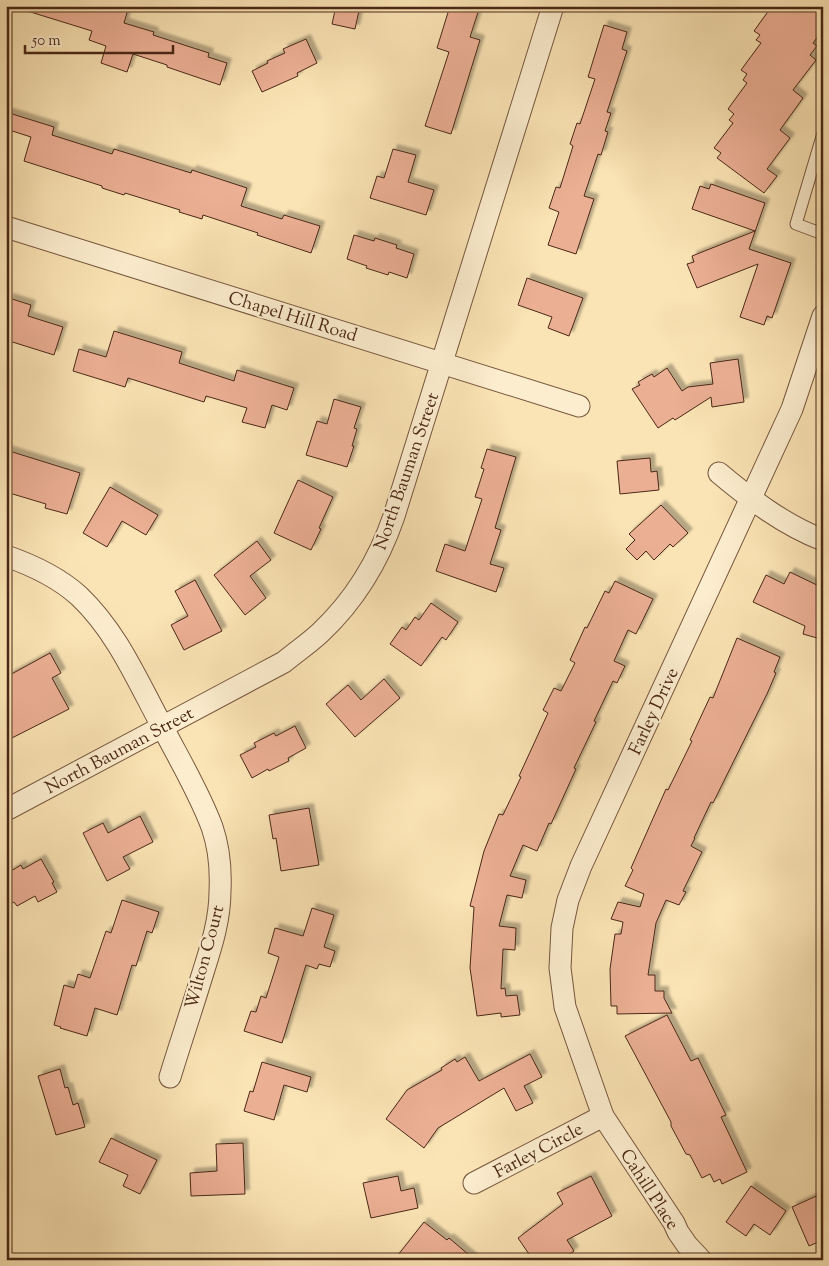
<svg xmlns="http://www.w3.org/2000/svg" width="829" height="1266" font-family="'Sorts Mill Goudy',serif">
	<defs>
		<filter id="shadow"><feDropShadow dx="4.5" dy="-4.5" stdDeviation="1" flood-color="#0004"/></filter>
	</defs>
	<rect width="100%" height="100%" fill="#fae3b4"/>
	<filter id="stains"><feTurbulence type="fractalNoise" baseFrequency=".004" numOctaves="4"/><feColorMatrix values="0 0 0 0 .2 0 0 0 0 .09 0 0 0 0 .02 0 0 0 .5 -.17"/></filter>
	<radialGradient id="worn" r=".72"><stop offset=".6" stop-color="#630" stop-opacity="0"/><stop offset="1" stop-color="#630" stop-opacity=".3"/></radialGradient>
	<g fill="#ebaf94" stroke="#4a2816" filter="url(#shadow)">
		<path d="M25 6H129L124 23 154 32 153 35 209 53 208 57 227 63 220 85 167 67V65L133 54 127 72 101 63 106 46 89 40 92 31 24 10Z"/>
		<path d="M336 6H360L355 29 332 24Z"/>
		<path d="M450 6H480L470 37 480 40 451 134 425 126 449 52 437 48Z"/>
		<path d="M772 6H823V30L813 43 817 46 810 55 816 60 793 90 803 98 780 130 790 138 767 169 777 176 764 193 717 158 721 153 714 148 733 123 729 120 734 114 728 109 747 83 743 80 747 74 741 70 761 43 756 40 760 35 754 31Z"/>
		<path d="M604 25 627 32 622 49 627 51 607 112 611 113 605 131 608 132 601 155 598 154 584 196 594 199 576 254 548 245 559 212 549 208 556 187 560 188 573 146 570 144 577 123 580 124 595 79 588 77Z"/>
		<path d="M306 39 317 63 297 73 298 76 262 92 252 71 268 63 267 61 285 53 283 49Z"/>
		<path d="M6 112 54 127 52 135 112 154 114 149 191 173 192 170 247 188 241 206 282 219 284 215 320 226 311 253 257 235 258 233 203 215 202 219 179 212 180 210 125 193 124 195 102 188V186L24 161 31 137 6 129Z"/>
		<path d="M393 149 416 155 408 182 434 190 426 215 370 198 377 176 384 178Z"/>
		<path d="M711 184 765 203 749 249 791 263 772 318 767 316 764 325 740 317 758 264 697 288 687 264 694 262 692 256 755 231 692 209 700 186 709 189Z"/>
		<path d="M354 235 374 241 375 238 397 245 396 248 414 254 407 278 389 272 388 275 366 268 367 266 347 259Z"/>
		<path d="M527 278 583 298 569 336 548 328 552 317 518 305Z"/>
		<path d="M9 298 31 305 28 316 63 327 54 355 6 340V308Z"/>
		<path d="M114 331 182 352 179 363 234 381 237 370 294 388 287 410 272 405 265 428 242 422 247 408 206 396 204 402 128 378 125 387 73 371 79 349 106 357Z"/>
		<path d="M738 359 744 402 712 407 711 397 675 420 673 418 658 428 632 389 640 385 638 382 652 374 654 377 667 368 682 391 688 387 713 384 710 363Z"/>
		<path d="M334 399 361 407 354 428 357 429 352 446H354L347 467 306 455 317 421 327 424Z"/>
		<path d="M487 449 516 457 495 528 501 530 490 564 504 568 496 592 436 571 445 544 465 551 482 499 475 497 484 469 481 468Z"/>
		<path d="M6 450 80 473 67 514 45 508 46 504 6 492Z"/>
		<path d="M650 458 651 472 657 471 659 490 620 494 617 461Z"/>
		<path d="M298 480 333 497 319 528 321 529 311 550 274 533Z"/>
		<path d="M110 487 158 515 146 535 122 521 107 547 83 533Z"/>
		<path d="M661 505 688 533 673 547 670 544 654 560 646 551 637 560 626 549 635 540 629 534Z"/>
		<path d="M257 541 271 560 250 576 266 598 245 615 214 575Z"/>
		<path d="M790 572 823 588V637L818 635 817 638 803 634 805 626 753 602 766 575 784 584Z"/>
		<path d="M195 580 222 631 184 650 171 625 188 616 175 591Z"/>
		<path d="M615 581 653 599 636 634 628 630 614 661 625 666 617 683 613 681 594 721 596 722 574 768 576 769 551 824 549 823 537 851 523 845 510 876 526 880 522 898 507 895 499 926 516 928 515 950 503 949 501 989 505 988 506 996 517 995 520 1015 501 1017V1013L477 1016 470 968 474 907 470 906 484 851 499 814 503 815 521 777 519 776 548 713 543 710 554 688 561 691 575 663 570 660 585 627 587 628 605 591 609 593Z"/>
		<path d="M431 603 458 622 446 640 442 637 421 666 390 644 402 627 406 630 415 617 419 620Z"/>
		<path d="M737 638 780 657 774 672 776 673 767 694 713 803 711 802 694 838H695L691 846 702 852 683 891 686 892 679 905 666 900 656 923 648 975H655V991H664V998L672 1013 617 1014V1006H611L610 969 615 934H621L623 922 611 919 618 902 640 907 644 894 625 886 633 870 631 868 666 789 668 790 692 741 690 740 710 697 713 698Z"/>
		<path d="M50 653 61 673 52 678 69 709 6 741V677Z"/>
		<path d="M384 679 400 698 355 737 326 704 348 685 361 700Z"/>
		<path d="M295 726 306 748 288 758 289 761 269 771 268 769 252 778 240 755 256 747 254 743 274 733 276 736Z"/>
		<path d="M309 808 319 865 281 871 276 838 273 839 269 815Z"/>
		<path d="M140 816 153 842 123 857 130 869 107 881 83 833 103 823 108 833Z"/>
		<path d="M41 859 54 882 52 883 57 892 38 902 35 896 17 906 14 902 6 907V874L21 865 23 869Z"/>
		<path d="M122 900 159 912 152 933 147 931 136 966 132 965 117 1015 95 1008 87 1036 60 1028 61 1027 54 1025 64 985 74 988 78 974 90 978 106 931 111 933Z"/>
		<path d="M312 908 334 915 324 947 335 951 330 967 319 964 317 969 306 965 282 1043 244 1031 251 1011 256 1012 261 996 266 998 279 957 268 953 275 928 303 936Z"/>
		<path d="M667 1015 691 1061 698 1058 726 1115 721 1117 747 1172 722 1184 720 1179 714 1182 710 1174 702 1178 690 1155 686 1154 671 1126V1122L625 1036Z"/>
		<path d="M530 1054 542 1077 524 1086 533 1103 516 1111 504 1088 438 1128 424 1148 386 1119 407 1090 442 1070 441 1068 455 1059 457 1062 465 1057 479 1081Z"/>
		<path d="M262 1062 311 1077 307 1092 284 1085 274 1120 244 1111 250 1091 253 1092Z"/>
		<path d="M60 1069 65 1088 68 1087 73 1105 78 1103 85 1127 56 1135 38 1076Z"/>
		<path d="M111 1138 157 1160 140 1194 123 1186 128 1175 99 1162Z"/>
		<path d="M243 1143 245 1194 191 1196 190 1173 217 1171 216 1144Z"/>
		<path d="M398 1176 401 1191 414 1188 418 1208 371 1218 363 1183Z"/>
		<path d="M591 1176 612 1216 567 1240 574 1251 562 1260H533L518 1238 563 1204 557 1193Z"/>
		<path d="M751 1186 786 1211 770 1235 754 1224 746 1236 726 1222Z"/>
		<path d="M823 1193V1240L809 1246 792 1207Z"/>
		<path d="M424 1222 447 1240 449 1238 475 1260H394Z"/>
	</g>
	<g fill="none" stroke-linecap="round" stroke-linejoin="round">
		<defs>
			<path id="service" d="M823 133 796 224 823 234"/>
			<g id="minor">
				<path d="M6 227 579 406"/>
				<path d="M719 473C750 499 784 525 823 540"/>
				<path d="M6 556C32 565 58 577 79 596 117 632 137 680 162 726 179 759 199 792 212 827 219 847 221 870 220 891 220 922 210 950 201 979 191 1012 180 1044 170 1077"/>
				<path d="M6 810 284 662C296 652 308 644 320 633 354 601 379 560 394 516L553 6"/>
				<path d="M474 1183 603 1116"/>
				<path d="M701 1260 687 1245 678 1232 674 1223 603 1116 565 1007 560 968 562 928 568 900 581 866 792 409 823 316"/>
			</g>
		</defs>
		<use href="#service" stroke="#76573e" stroke-width="13"/>
		<use href="#minor" stroke="#76573e" stroke-width="23"/>
		<use href="#service" stroke="#fcedce" stroke-width="11"/>
		<use href="#minor" stroke="#fcedce" stroke-width="21"/>
	</g>
	<g text-anchor="middle" stroke-width="4" stroke-linejoin="round" paint-order="stroke">
		<g font-size="18" fill="#4a2816" stroke="#fcedce">
			<text transform="translate(293 316) rotate(17)" y="6">Chapel Hill Road</text>
			<text transform="translate(406 471) rotate(-71)" y="6">North Bauman Street</text>
			<text transform="translate(653 711) rotate(-65)" y="6">Farley Drive</text>
			<text transform="translate(119 750) rotate(-28)" y="6">North Bauman Street</text>
			<text transform="translate(204 957) rotate(-75)" y="6">Wilton Court</text>
			<text transform="translate(538 1150) rotate(-28)" y="6">Farley Circle</text>
			<text transform="translate(650 1189) rotate(57)" y="6">Cahill Place</text>
		</g>
	</g>
	<rect width="829" height="1266" fill="none" stroke="#fae3b4" stroke-width="25"/>
	<rect x="8" y="8" width="814" height="1251" fill="none" stroke="#4a2816" stroke-width="2.5"/>
	<rect x="12" y="12" width="804" height="1241" fill="none" stroke="#4a2816"/>
	<path d="M25 45v8h148v-8" fill="none" stroke="#4a2816" stroke-width="2.5"/>
	<text x="32" y="45" font-size="15" fill="#4a2816" stroke="#fcedce" stroke-width="4" paint-order="stroke">50 m</text>
	<rect width="100%" height="100%" filter="url(#stains)"/>
	<rect width="100%" height="100%" fill="url(#worn)"/>
</svg>
